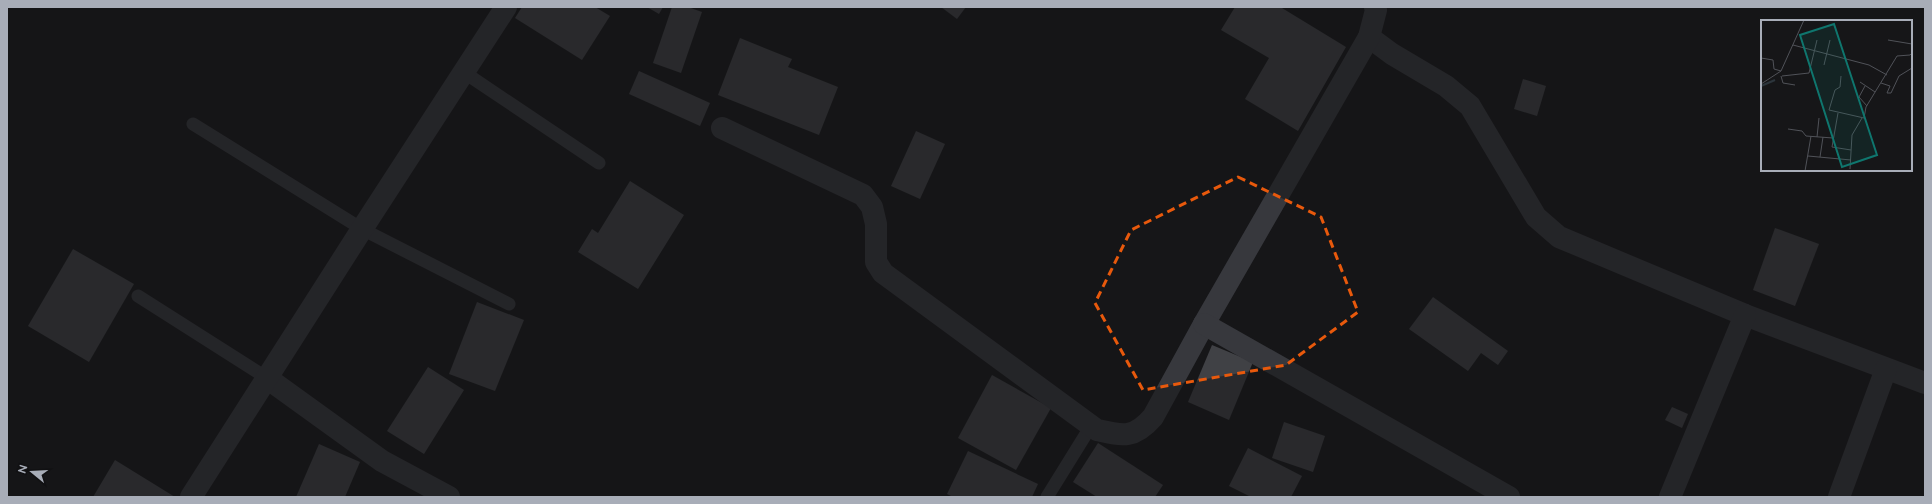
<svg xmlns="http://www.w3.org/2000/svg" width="1932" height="504" viewBox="0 0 1932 504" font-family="Raleway,sans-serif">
	<rect width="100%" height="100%" fill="#161618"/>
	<g fill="#404145">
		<path d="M522 7H595L610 16 582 60 515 18Z"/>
		<path d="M647 7H663L659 14Z"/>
		<path d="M672 7H688L702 12 681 73 653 63Z"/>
		<path d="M941 7H966L957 19Z"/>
		<path d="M1235 7H1283L1282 8 1346 47 1298 131 1245 99 1269 58 1221 30Z"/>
		<path d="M740 38 792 59 788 67 838 87 819 135 718 95Z"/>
		<path d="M639 71 710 103 700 126 629 94Z"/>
		<path d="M1523 79 1546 86 1537 116 1514 109Z"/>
		<path d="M916 131 945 144 920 199 891 186Z"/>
		<path d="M630 181 684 215 638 289 578 252 592 229 598 233Z"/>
		<path d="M1775 228 1819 244 1795 306 1753 290Z"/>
		<path d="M73 249 134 284 89 362 28 326Z"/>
		<path d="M1433 297 1508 351 1498 365 1481 353 1468 371 1409 329Z"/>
		<path d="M477 302 524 320 495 391 449 374Z"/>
		<path d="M1212 345 1253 362 1229 420 1188 402Z"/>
		<path d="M428 367 464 390 424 454 387 431Z"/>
		<path d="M992 375 1051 408 1016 470 958 438Z"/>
		<path d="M1672 407 1688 414 1682 428 1665 420Z"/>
		<path d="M1284 422 1325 436 1313 472 1272 458Z"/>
		<path d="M1098 443 1163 485 1155 497H1097L1073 482Z"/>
		<path d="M319 444 360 462 345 497H296Z"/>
		<path d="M1248 448 1302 476 1291 497H1251L1229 486Z"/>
		<path d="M968 451 1038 484 1032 497H953L947 494Z"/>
		<path d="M115 460 175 497H93Z"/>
	</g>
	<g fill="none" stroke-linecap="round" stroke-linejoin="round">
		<g stroke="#37383d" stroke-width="13">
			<path d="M465 73 599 163"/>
			<path d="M193 124 362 229 509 304"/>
			<path d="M138 296 267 378"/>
			<path d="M1047 497 1091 426"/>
		</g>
		<g stroke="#37383d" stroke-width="22">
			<path d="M1369 37 1392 54 1446 86 1470 106 1536 217 1559 237 1745 315 1925 383"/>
			<path d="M722 128 863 195 872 207 876 224V262L883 273 1097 430C1123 436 1134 439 1153 417L1204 324 1369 37 1376 10 1375 7"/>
			<path d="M1204 324 1509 497"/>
			<path d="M267 378 382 461 449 497"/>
			<path d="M191 497 362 229 506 7"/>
			<path d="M1670 497 1745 315"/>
			<path d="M1839 497 1886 369"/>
		</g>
	</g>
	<path d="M0 0H1932V504H0ZM1238 177 1321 217 1358 312 1286 365 1143 390 1095 303 1131 230Z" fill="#161618" fill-opacity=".55" fill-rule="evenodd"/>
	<path fill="none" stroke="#e8590c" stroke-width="3" stroke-dasharray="8 5" stroke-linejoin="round" d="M1238 177 1321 217 1358 312 1286 365 1143 390 1095 303 1131 230Z"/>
	<g transform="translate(1761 20)">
		<rect width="151" height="151" fill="#161618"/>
		<path fill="none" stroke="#2c353c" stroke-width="2" d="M0 66 14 60"/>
		<path fill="none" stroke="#505258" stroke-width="1" d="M127 20 151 24M32 25 108 45 126 55M0 38 12 40 13 49 20 51M63 45 69 20M20 56 22 63 34 65M21 56 48 53 56 20M80 56 79 67 74 70 68 90 103 98 105 87 136 36 149 35 151 33M99 62 114 72M120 63 129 66 126 73H130L138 56 151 48M0 64 20 51 43 0M104 66 98 77 106 86M77 93 71 127 90 130M27 109 41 111 45 116 72 118M56 117 58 98M47 136 90 140M59 137 62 117M89 149 91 115 101 98M44 151 50 116"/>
		<path fill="#0f766e" fill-opacity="0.15" stroke="#0f766e" stroke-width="2" d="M73 4 116 135 81 147 39 15Z"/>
		<rect width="151" height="151" fill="none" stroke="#a8adb8" stroke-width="2"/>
	</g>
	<rect width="1932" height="504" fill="none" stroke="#a8adb8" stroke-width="16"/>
	<g transform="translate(32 472) rotate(288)" stroke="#111113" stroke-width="3" paint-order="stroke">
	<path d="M0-3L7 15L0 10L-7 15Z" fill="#a8adb8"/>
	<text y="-6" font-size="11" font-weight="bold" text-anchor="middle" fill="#a8adb8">N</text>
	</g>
</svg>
